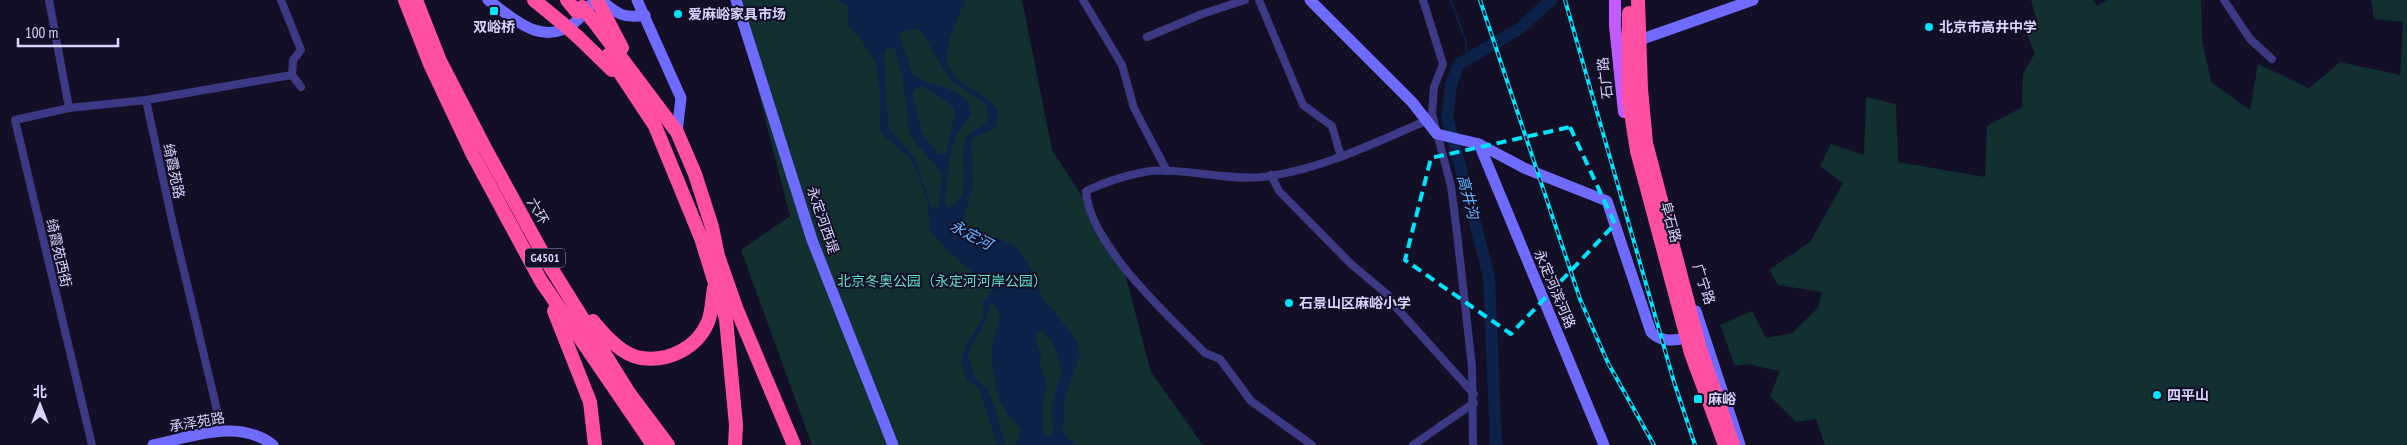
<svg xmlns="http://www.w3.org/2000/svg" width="2407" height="445" viewBox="0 0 2407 445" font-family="'PT Sans Narrow','Noto Sans SC',sans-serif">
	<rect width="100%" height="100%" fill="#130f26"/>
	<g fill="#12302f">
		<path d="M735 0H1022L1052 150 1120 255 1151 372 1203 445H812L741 250 790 216Z"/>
		<path d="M2031 0H2093L2097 6 2107 0H2201L2202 39 2211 82 2250 110 2258 64 2309 88 2340 62 2400 75 2403 22 2374 19 2371 0H2407V445H1825L1816 419 1796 422 1770 396 1780 371 1747 364 1735 366 1720 325 1752 311 1766 338 1792 333 1818 308 1822 292 1778 285 1769 270 1810 242 1843 183 1820 166 1831 144 1864 155 1866 97 1896 104 1898 162 1985 177 1987 126 2022 107 2023 74 2035 53 2025 31 2037 22Z"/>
	</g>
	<path fill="#0c2248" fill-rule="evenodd" d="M837 0H965C959 16 942 50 948 66 959 93 1013 96 994 129L974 137 971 144 973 185 962 222 967 231 1000 239 1016 247 1030 267 1044 302 1052 308 1077 342 1080 354 1064 401 1063 432 1074 445H1016L1021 431C1018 424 1013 421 1009 416 996 399 993 374 992 353 991 335 1008 320 993 303L990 305 985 322 969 350 968 358 975 378 987 388 994 405 1005 445H997L979 388 967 380 961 360 967 343 984 316 983 302 993 289 948 251 930 231 928 205 919 176 910 158 882 134 880 128V92L876 62 860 38 849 27 848 7ZM912 29 920 30 951 81 986 104 988 116 986 122 967 136C965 141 964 146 963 152 962 167 970 204 949 206L945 202C948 172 948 136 971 115 971 86 931 88 913 75L899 36 903 31ZM888 47 895 49 902 74 910 134 916 143 937 167 942 177 939 205 936 208 931 207 915 158 888 128 884 55ZM916 87H925L953 107 955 114 946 154H938L922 133 912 94ZM1038 330C1046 332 1050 338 1054 346 1069 379 1056 378 1052 408 1051 418 1057 431 1049 438L1044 434 1043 429V402L1047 385 1040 365 1041 354 1035 337Z"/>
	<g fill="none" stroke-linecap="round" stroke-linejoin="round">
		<path stroke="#0c2248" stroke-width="2" d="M1451 0 1466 42 1467 59"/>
		<path stroke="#0c2248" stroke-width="12" d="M1496 445 1489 276 1447 117 1451 84 1459 64 1519 29 1551 0"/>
		<g stroke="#3d3a85" stroke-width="8">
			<path d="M49 0 69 108 146 100 173 225 222 431"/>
			<path d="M281 0 301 50 293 60 292 75 301 87"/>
			<path d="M1083 0 1122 65 1134 108 1167 171"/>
			<path d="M1259 0 1303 105 1332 126 1341 157"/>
			<path d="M1423 0 1443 64 1434 87 1432 114 1451 186 1457 233 1472 367 1473 445"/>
			<path d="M2224 0 2250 39 2272 59"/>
			<path d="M1147 37 1202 14 1245 0"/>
			<path d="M146 100 292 75"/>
			<path d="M69 108 15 120 92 445"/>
			<path d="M1271 175 1279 191 1351 264 1388 295 1394 305 1474 394"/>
			<path d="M1312 445 1251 401 1220 359 1205 353C1168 315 1090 246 1086 191 1105 182 1123 176 1144 172 1178 166 1224 181 1262 177 1321 170 1374 143 1428 120"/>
			<path d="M1413 445 1474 403"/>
		</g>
		<g stroke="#6f6bff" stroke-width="11">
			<path d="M488 0C513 18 542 48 574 23 582 17 588 7 595 0"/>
			<path d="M601 0C617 14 624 19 645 15"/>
			<path d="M637 0 681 98 677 132"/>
			<path d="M736 0 812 240 893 445"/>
			<path d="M1310 0 1412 102 1437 134 1479 144 1524 168 1607 201 1651 332C1661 342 1672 341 1686 338"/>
			<path d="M1631 43 1753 0"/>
			<path d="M1479 144 1604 445"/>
			<path d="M1696 311 1740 445"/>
			<path d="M153 445C192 437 238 418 273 445"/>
		</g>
		<g stroke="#ff4fa3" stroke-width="14">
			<path d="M405 0 430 64 473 155 541 281 653 445"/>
			<path d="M416 0 440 61 485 148 548 263 629 393 668 445"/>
			<path d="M534 0 562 23"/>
			<path d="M567 0 577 12"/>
			<path d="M597 0 622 48"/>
			<path d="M595 23 677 132 695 174 712 227 718 256 737 310 794 445"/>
			<path d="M578 37 612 70"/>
			<path d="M608 55 655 126 701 238 726 319 736 425 735 445"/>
			<path d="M1637 151 1691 353 1725 445"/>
			<path d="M554 311 590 402 595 445"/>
			<path d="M593 321C605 336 622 355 641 358 669 362 697 348 708 322 712 312 712 299 714 288"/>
		</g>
		<defs>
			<g id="rail">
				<path d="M1480 0 1580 299 1608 363 1654 445"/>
				<path d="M1565 0 1674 382 1695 445"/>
			</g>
		</defs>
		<use href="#rail" stroke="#00e5ff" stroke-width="4"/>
		<use href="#rail" stroke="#130f26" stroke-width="2" stroke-dasharray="5.5" stroke-linecap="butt"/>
		<path stroke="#c25bff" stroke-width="12" d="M1615 0V26L1624 112"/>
		<g stroke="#ff4fa3" stroke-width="14">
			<path d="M1638 0 1641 89 1646 143 1700 349 1733 445"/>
			<path d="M582 7 595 23"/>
			<path d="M1629 13V100L1637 151"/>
			<path d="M562 23 578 37"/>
		</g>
	</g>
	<path fill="none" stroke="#00e5ff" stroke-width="4" stroke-dasharray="10 6" stroke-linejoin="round" d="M1570 127 1615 224 1511 334 1405 260 1431 158Z"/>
	<g fill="#00e5ff" stroke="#130f26" stroke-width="2">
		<rect x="489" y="6" width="10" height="10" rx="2.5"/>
		<circle cx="678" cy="14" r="5"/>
		<circle cx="1929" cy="27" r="5"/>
		<circle cx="1289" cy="303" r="5"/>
		<circle cx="2157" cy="395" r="5"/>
		<rect x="1693" y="394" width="10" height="10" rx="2.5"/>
	</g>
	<g text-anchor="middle" stroke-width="4" stroke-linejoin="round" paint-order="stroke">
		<rect fill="#130f26" stroke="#9e99be" stroke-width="1" x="525" y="248.5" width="40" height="19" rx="4"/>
		<g font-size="12" font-weight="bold" fill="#d9d4ff">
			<text x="545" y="262">G4501</text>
		</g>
		<g font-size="14" font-weight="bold" fill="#d9d4ff" stroke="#130f26" text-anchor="start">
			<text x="688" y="19">爱麻峪家具市场</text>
			<text x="494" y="32" text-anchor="middle">双峪桥</text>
			<text x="1939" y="32">北京市高井中学</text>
			<text x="1299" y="308">石景山区麻峪小学</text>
			<text x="2167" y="400">四平山</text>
			<text x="1708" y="404">麻峪</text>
		</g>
		<g font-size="14" fill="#d9d4ff" stroke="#130f26">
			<text transform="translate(1605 78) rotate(-97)" y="5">石广路</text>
			<text transform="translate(174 171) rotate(78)" y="5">绮霞苑路</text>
			<text transform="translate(538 211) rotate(61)" y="5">六环</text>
			<text transform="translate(823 220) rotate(71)" y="5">永定河西堤</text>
			<text transform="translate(1671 222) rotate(75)" y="5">阜石路</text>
			<text transform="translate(59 253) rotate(77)" y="5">绮霞苑西街</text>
			<text transform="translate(1704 284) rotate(72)" y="5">广宁路</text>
			<text transform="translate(1555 289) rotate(67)" y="5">永定河滨河路</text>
			<text transform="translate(197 422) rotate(-10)" y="5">承泽苑路</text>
		</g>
		<g font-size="14" fill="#5fe0c0" stroke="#130f26">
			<text x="942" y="286">北京冬奥公园（永定河河岸公园）</text>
		</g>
		<g font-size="15" font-style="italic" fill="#62b6ff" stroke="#130f26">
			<text transform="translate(1468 197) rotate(75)" y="5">高井沟</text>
			<text transform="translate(971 235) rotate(28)" y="5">永定河</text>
		</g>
	</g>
	<g transform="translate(40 405)" stroke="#130f26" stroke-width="4" paint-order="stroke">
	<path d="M0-4L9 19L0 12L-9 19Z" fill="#d9d4ff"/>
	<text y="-8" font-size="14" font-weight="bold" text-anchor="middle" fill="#d9d4ff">北</text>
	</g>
	<path d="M18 38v8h100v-8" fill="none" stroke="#d9d4ff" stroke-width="2.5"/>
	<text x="25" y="38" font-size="15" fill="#d9d4ff" stroke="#130f26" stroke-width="4" paint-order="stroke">100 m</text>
</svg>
